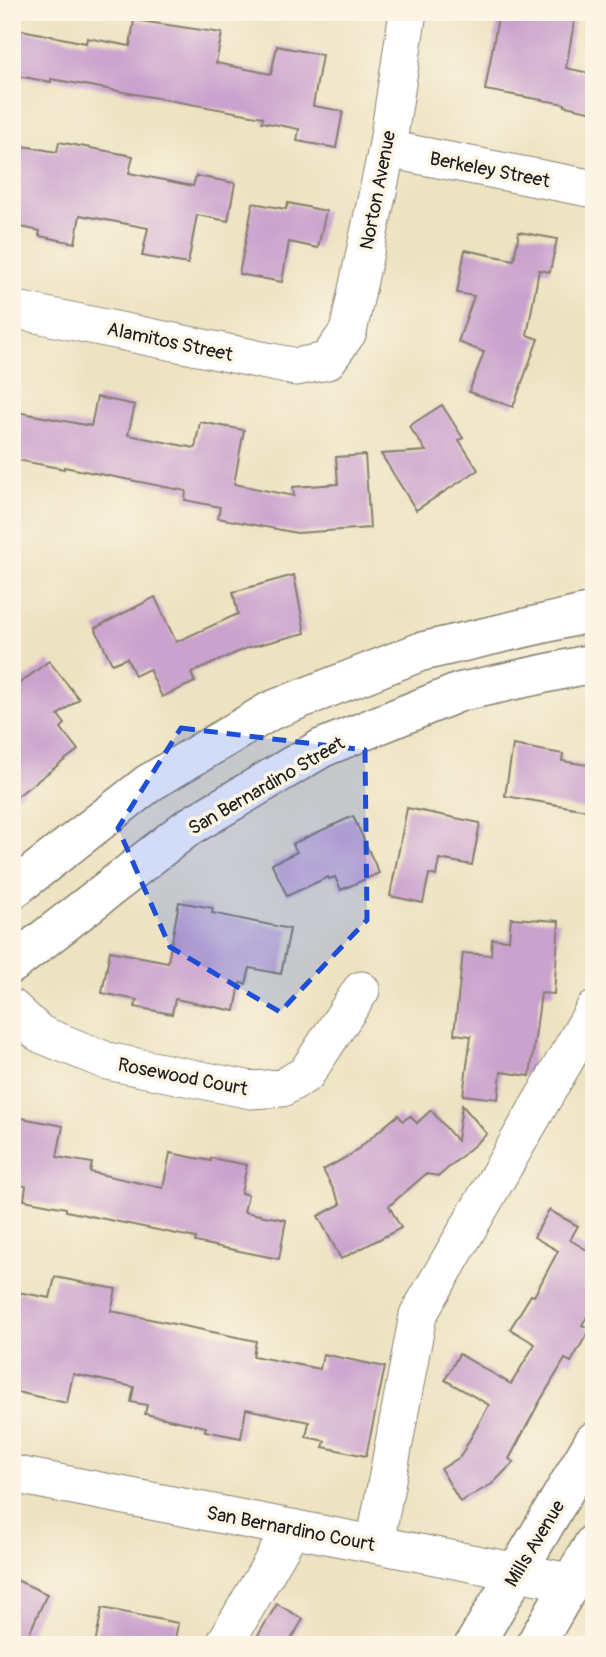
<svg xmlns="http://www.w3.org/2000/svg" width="606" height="1657" viewBox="0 0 606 1657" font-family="Pangolin,sans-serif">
	<rect width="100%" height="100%" fill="#fcf5e5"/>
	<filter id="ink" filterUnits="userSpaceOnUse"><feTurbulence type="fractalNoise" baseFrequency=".0143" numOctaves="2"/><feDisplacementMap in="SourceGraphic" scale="14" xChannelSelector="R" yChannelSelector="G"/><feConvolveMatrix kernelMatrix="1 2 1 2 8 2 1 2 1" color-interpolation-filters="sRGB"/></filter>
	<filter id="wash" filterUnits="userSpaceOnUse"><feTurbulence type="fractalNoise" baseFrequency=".00686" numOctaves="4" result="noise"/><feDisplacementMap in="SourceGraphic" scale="28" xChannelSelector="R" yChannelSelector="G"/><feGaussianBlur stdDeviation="1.57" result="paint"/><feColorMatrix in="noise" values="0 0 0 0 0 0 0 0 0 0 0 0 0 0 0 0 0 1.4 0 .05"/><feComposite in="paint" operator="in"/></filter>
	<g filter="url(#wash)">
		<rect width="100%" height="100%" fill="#ede2c1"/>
		<g id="blocks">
			<g fill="#caa2ce">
				<path d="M499 12H576L566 68 594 74V112L565 106V104L485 90Z"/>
				<path d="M134 20 222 33 216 63 271 74 277 46 322 55 313 106 343 111 336 148 297 141 299 129 262 122 263 117 51 79V82L12 75V28L86 43 87 38 130 46Z"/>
				<path d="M59 142 133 156 129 173 193 186 196 176 235 183 228 221 197 215 188 264 142 256 148 228 80 215 75 243 39 236 40 231 12 225V144L57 152Z"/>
				<path d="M253 203 286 209 288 203 326 211 318 248 289 242 282 282 239 274Z"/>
				<path d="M519 232 557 239 550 272 539 270 527 335 538 339 513 407 469 392 484 352 458 342 474 296 457 293 465 250 514 260Z"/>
				<path d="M97 397 135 405 128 435 195 448 200 422 244 430 234 484 294 496 293 487 338 484 336 457 365 455 370 528 297 533 218 518 220 507 185 500 186 491 64 467V469L12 459V411L91 426Z"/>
				<path d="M442 405 463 438 459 440 478 470 416 510 381 454 426 451 409 426Z"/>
				<path d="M294 575 305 633 247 648 191 673 195 682 162 697 149 669 135 676 127 658 112 664 95 628 155 597 176 642 238 614 233 592Z"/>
				<path d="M49 661 79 699 58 715 65 724 61 728 78 750 12 800V689Z"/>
				<path d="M513 745 563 754 562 761 594 766 587 810 505 796Z"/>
				<path d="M407 808 480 823 472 865 439 859 436 876 429 874 423 903 390 896Z"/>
				<path d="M353 816 379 873 341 890 335 877 329 879 328 877 287 896 272 864 297 852 292 844Z"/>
				<path d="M179 902 213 908 212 913 290 929 281 974 250 968 246 984 240 983 235 1011 175 999 172 1014 135 1007 137 1000 102 993 110 951 168 962Z"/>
				<path d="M511 918 559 921 554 994 541 993 530 1076 501 1072 498 1099 463 1095 471 1036 454 1034 463 953 491 955 492 939 509 940Z"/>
				<path d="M462 1105 487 1134 439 1176 426 1174 389 1206 401 1228 341 1259 318 1216 341 1204 323 1170 352 1154 398 1115 403 1121 410 1116 417 1123 431 1110 457 1141Z"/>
				<path d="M12 1116 63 1126 57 1157 92 1163 90 1172 163 1188 170 1153 211 1161V1158L247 1165 241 1193 248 1195 244 1212 286 1220 279 1259 195 1242 196 1238 66 1211V1208L24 1200 26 1186 12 1184Z"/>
				<path d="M549 1210 578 1226 570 1240 594 1254V1305L582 1325 590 1329 571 1362 565 1359 540 1401 509 1459 514 1462 492 1484 460 1502 441 1469 460 1457 489 1405 445 1380 459 1354 511 1384 535 1344 510 1329 531 1295 534 1296 558 1251 534 1237Z"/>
				<path d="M55 1277 116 1289 111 1311 256 1341 253 1356 320 1369 323 1354 385 1367 366 1456 323 1447 325 1441 306 1437 309 1422 246 1409 241 1438 205 1431 206 1427 145 1414 147 1405 131 1402 134 1387 73 1374 67 1403 12 1391V1291L50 1298Z"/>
				<path d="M12 1578 47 1594 24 1645H12Z"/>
				<path d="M277 1604 303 1619 288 1645H252Z"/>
				<path d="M102 1608 178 1623 174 1645H95Z"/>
			</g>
		</g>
	</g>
	<g filter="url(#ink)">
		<use href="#blocks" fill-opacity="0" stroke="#847f6e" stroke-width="2"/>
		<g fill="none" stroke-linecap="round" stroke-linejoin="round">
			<defs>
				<g id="minor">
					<path d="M387 149 594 189"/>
					<path d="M12 309 296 367 327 361 348 332 387 149 408 12"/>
					<path d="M12 1008 40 1034 107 1061 251 1090 282 1088 306 1074 361 990"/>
					<path d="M12 1474 569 1582"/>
					<path d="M375 1544 418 1315 594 1010"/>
					<path d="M224 1645 292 1528"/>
				</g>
				<g id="major">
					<path d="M12 890 149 783 270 711 420 652 594 612"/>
					<path d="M12 964 187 828 322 748 460 692 594 663"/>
					<path d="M474 1645 594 1441"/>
					<path d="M535 1645 594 1543"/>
				</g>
			</defs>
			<use href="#minor" stroke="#847f6e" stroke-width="39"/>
			<use href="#major" stroke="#847f6e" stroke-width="41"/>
			<use href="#minor" stroke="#fff" stroke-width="37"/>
			<use href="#major" stroke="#fff" stroke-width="38"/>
		</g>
	</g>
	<path fill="#1d4ed8" fill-opacity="0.2" stroke="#1d4ed8" stroke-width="5" stroke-dasharray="14 9" stroke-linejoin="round" d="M181 728 365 750 367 920 280 1012 170 947 118 828Z"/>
	<g text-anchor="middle" stroke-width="7" stroke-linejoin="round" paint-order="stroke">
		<g font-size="19" fill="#1c1c1c" stroke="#fcf5e5">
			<text transform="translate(490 169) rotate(11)" y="7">Berkeley Street</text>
			<text transform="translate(377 190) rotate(-79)" y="7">Norton Avenue</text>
			<text transform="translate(170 341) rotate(12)" y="7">Alamitos Street</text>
			<text transform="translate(266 785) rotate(-30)" y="7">San Bernardino Street</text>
			<text transform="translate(183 1076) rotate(11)" y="7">Rosewood Court</text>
			<text transform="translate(291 1528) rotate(11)" y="7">San Bernardino Court</text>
			<text transform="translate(534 1543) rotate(-59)" y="7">Mills Avenue</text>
		</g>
	</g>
	<rect width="606" height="1657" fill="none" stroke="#fcf5e5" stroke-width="42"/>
</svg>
